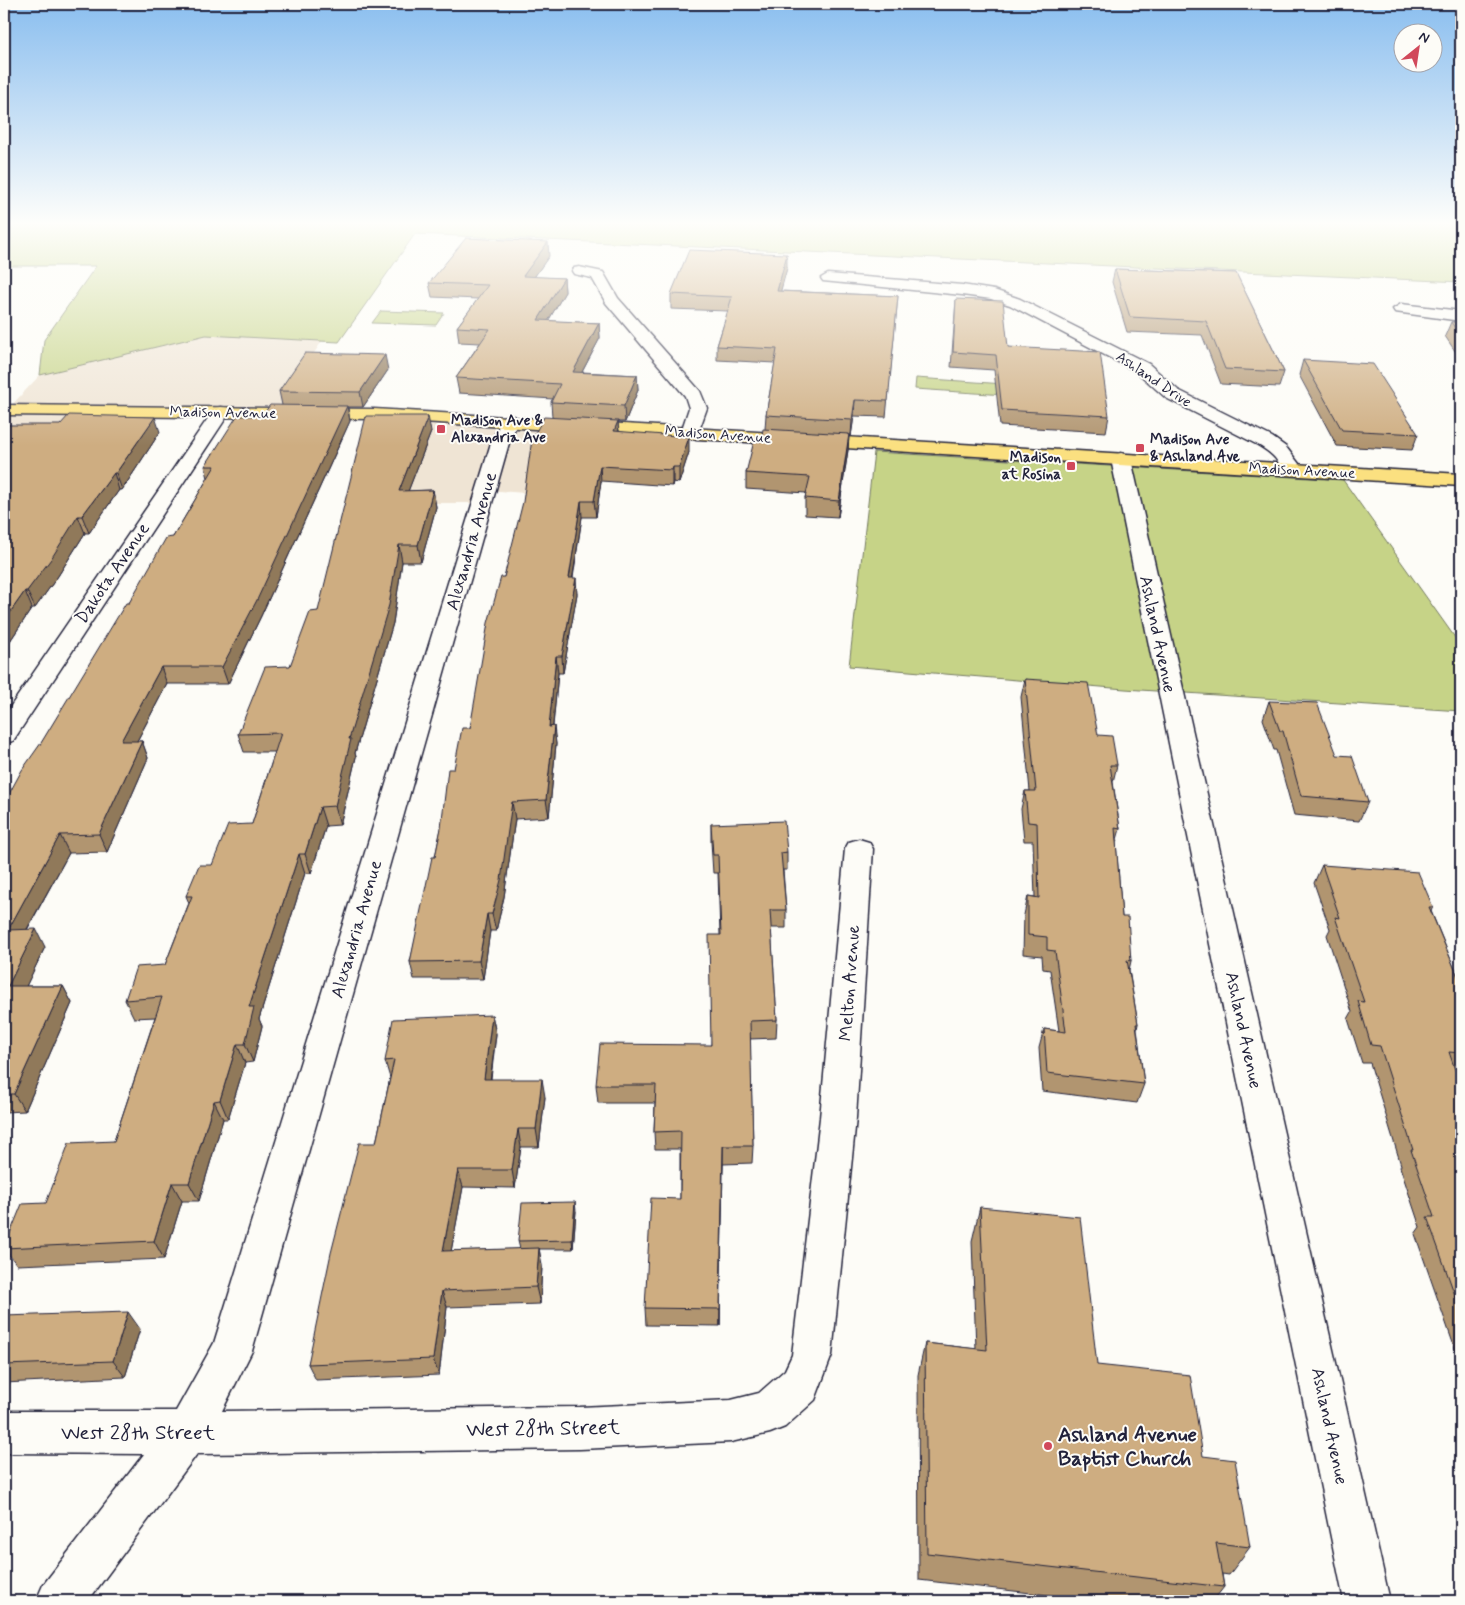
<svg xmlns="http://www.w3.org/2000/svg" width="1465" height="1605" viewBox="0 0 1465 1605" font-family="Mynerve,sans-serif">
	<rect width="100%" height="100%" fill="#fdfcf7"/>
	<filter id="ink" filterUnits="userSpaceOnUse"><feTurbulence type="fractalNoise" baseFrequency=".02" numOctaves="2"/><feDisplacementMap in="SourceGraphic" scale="10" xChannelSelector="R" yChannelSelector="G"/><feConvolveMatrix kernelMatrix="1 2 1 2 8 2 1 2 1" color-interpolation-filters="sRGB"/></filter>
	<g filter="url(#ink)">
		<g fill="#efe4d4">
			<path d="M206 335 322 341 275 413 81 411 42 458H4V410H7L40 375Z"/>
			<path d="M396 415 610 428 579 497 487 490 482 503H355Z"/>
		</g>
		<g fill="#c6d387" stroke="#747a61">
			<path d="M4 221H1461V282L415 234 339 342 206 335 40 375 44 340 96 266H4Z"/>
			<path d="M381 311 444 313 436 325 372 323Z"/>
			<path d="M916 378 1005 384V395L915 389Z"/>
			<path d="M874 452 1343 480 1461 646V711L1125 689 849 666Z"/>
		</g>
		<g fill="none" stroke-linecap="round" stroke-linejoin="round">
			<defs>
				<g id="minor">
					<path d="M579 267 603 272 618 298 700 391 707 408 697 436H683L681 432 689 408 685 396 606 303 592 278 574 274 572 271 574 268Z"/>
					<path d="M828 274 962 285 994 290 1020 299 1149 364 1178 390 1272 437 1286 447 1303 469 1300 473C1283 477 1282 464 1272 455 1268 451 1263 448 1258 445L1166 398 1137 372 1010 305 991 299 962 295 823 281 821 278Z"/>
					<path d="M1401 304 1461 311V321L1395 312 1393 309Z"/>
					<path d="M221 407 227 408 230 412 13 741 4 743V716L215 408Z"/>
					<path d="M509 415 515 417 518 421 509 443 252 1351 222 1411 580 1407 731 1400 759 1393 785 1370 792 1355 820 1118 845 849 849 842 859 839 869 842 873 849 856 1118 832 1355 815 1400 785 1427 770 1433 731 1442 580 1449 197 1454 88 1601H36L43 1585 144 1454 4 1453V1411H176L214 1343 491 443 503 417Z"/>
					<path d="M1121 453 1128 455 1131 459 1390 1601H1344L1111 459 1114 455Z"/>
				</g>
				<path id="primary" d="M4 405 374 409 1461 474V486L374 419 4 415Z"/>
			</defs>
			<use href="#minor" stroke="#22223b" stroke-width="3"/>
			<use href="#primary" stroke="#22223b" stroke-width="3"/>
			<use href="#minor" fill="#fdfcf7" fill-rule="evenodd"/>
			<use href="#primary" fill="#fbe080" fill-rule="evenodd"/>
		</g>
		<g fill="#b1956f" stroke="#22223b">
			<path d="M549 256 534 277 564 278 565 292 548 321 599 323 600 338 582 372 637 375 638 390 625 422H618L619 431 689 452 679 483 673 482 672 486 601 481 596 517H582L573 578 577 594 563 673H558L553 726 556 744 549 817 515 819 504 897 496 931H490L483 979H414L410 962 435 857 454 769 470 728 504 577 552 417 551 402 553 399 459 393 456 378 480 343 459 342 457 327 478 299 432 297 429 283Z"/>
			<path d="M787 268 780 291 898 296 886 417 854 416 851 436H849L848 450 838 517 805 515V498L806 493 746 489V473L761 441 765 429 766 415 775 363 717 360V346L728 311 671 309V294Z"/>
			<path d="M1115 269 1236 273 1284 372 1279 387 1221 384 1202 335 1127 332 1112 282Z"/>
			<path d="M956 299 1008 347 1109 416 1106 432 1000 426 994 370 951 367 955 313Z"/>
			<path d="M1451 322H1461V360L1445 336Z"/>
			<path d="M1303 360 1418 434 1412 450 1337 446 1299 375Z"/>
			<path d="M388 370 363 407H348L350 421 261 616 228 684H167L137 741H142L148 758 107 852 69 853 27 930 45 947 26 986H63L72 1003 25 1111 4 1112V803L129 603 173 537 208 478 205 466 262 416 282 405 279 391Z"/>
			<path d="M4 425 160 432 122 490H119L89 533H85L58 576 35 608H32L4 650Z"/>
			<path d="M431 432 408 491 433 490 436 507 421 562H402L393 623 355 753 356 757 340 825 326 826 311 873H305L259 1019 262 1026 253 1062 245 1063 228 1119H223L199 1201H182L164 1259 17 1265 4 1248 46 1203 114 1141 155 1017 134 1018 125 1000 165 965 189 903 186 896 212 865 252 824 275 752H244L238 734 290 666 318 611Z"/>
			<path d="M1025 679 1098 735 1117 765 1113 782 1120 829 1116 843 1122 917 1131 961 1129 970 1138 1024 1137 1029 1144 1084 1137 1103 1042 1091 1039 1048 1044 1029 1059 1031 1050 970 1043 969 1042 956 1023 954 1024 915 1028 896 1035 897 1033 841H1024L1021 809 1025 791H1030L1021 697Z"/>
			<path d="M1269 701 1337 755 1368 802 1359 821 1294 815 1276 750H1274L1263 719Z"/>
			<path d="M711 824 787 852V870H783L786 910V928H771L777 1020 776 1038 750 1039 753 1146 752 1163 723 1164 720 1326 646 1325 645 1308 680 1199V1149H655L654 1132 655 1103H598L596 1085 711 1045 720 935 718 873H713L711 842Z"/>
			<path d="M1322 865 1433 907 1431 911 1461 984V1072H1456L1461 1087V1366L1415 1234 1420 1227 1400 1167 1401 1165 1370 1063H1362L1348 1019 1352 1012 1327 935 1330 929 1314 883Z"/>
			<path d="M492 1015 496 1034 491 1079 545 1097 539 1147H521L515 1188 463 1187 451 1251 520 1249 518 1241 576 1211 573 1249H539L542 1266 540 1304 447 1307 439 1375 316 1380 308 1364 376 1143 390 1078 385 1061Z"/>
			<path d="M980 1207 1097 1365 1203 1456 1250 1547 1229 1575 1222 1574 1224 1587 1213 1601H1100L919 1580 918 1375 925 1343 976 1349 972 1241Z"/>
			<path d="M4 1316 140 1329 125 1377 4 1383Z"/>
		</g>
		<g fill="#90795a" stroke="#22223b">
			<path d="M548 242 549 256 525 290 523 276Z"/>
			<path d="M787 254V268L777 305V291Z"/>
			<path d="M564 278 565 292 540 335 538 320Z"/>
			<path d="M599 323 600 338 574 387 573 372Z"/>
			<path d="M385 355 388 370 363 407 360 392Z"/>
			<path d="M637 375 638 390 625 422 624 406Z"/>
			<path d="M855 400 854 416 851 436 852 420Z"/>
			<path d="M347 406 350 421 261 616 228 684 222 667Z"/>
			<path d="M428 416 431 432 402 507 399 491Z"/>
			<path d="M155 417 160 432 122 490 116 473Z"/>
			<path d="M618 421 619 436 614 431Z"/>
			<path d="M849 434 848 450 838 517 839 501Z"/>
			<path d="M689 437V452L679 483V467Z"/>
			<path d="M600 466 601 481 596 517 594 501Z"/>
			<path d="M673 467V482L672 486V470Z"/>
			<path d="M114 473 119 490 89 533 82 516Z"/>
			<path d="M433 490 436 507 421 562 418 545Z"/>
			<path d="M581 501 582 517 570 594 569 578Z"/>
			<path d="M78 516 85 533 58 576 35 608 27 591Z"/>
			<path d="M399 545 402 562 393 623 355 753 356 757 340 825 335 806 349 739Z"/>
			<path d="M576 578 577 594 563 673 562 656Z"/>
			<path d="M25 591 32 608 4 650V621Z"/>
			<path d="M556 656 558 673 551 744 549 727Z"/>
			<path d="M161 667 167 684 128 758 121 741Z"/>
			<path d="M554 726 556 744 549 817 546 800Z"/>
			<path d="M142 741 148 758 107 852 99 834Z"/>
			<path d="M512 802 515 819 504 897 496 931 492 914Z"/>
			<path d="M320 807 326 826 311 873 305 854Z"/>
			<path d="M60 835 69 853 17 947 8 930Z"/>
			<path d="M299 854 305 873 259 1019 262 1026 253 1062 245 1044 249 1007Z"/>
			<path d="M487 914 490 931 483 979 479 961Z"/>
			<path d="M36 929 45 947 18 1003 8 986Z"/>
			<path d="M63 986 72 1003 25 1111 14 1094Z"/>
			<path d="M492 1015 496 1034 488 1097 484 1079Z"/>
			<path d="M237 1044 245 1063 228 1119 220 1100Z"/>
			<path d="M542 1079 545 1097 539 1147 536 1129Z"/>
			<path d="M214 1101 223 1119 199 1201 189 1183Z"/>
			<path d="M518 1129 521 1147 515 1188 512 1170Z"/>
			<path d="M723 1146V1164L720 1326V1309Z"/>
			<path d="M458 1170 463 1187 448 1268 443 1251Z"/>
			<path d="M172 1183 182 1201 164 1259 154 1241Z"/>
			<path d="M575 1202 576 1211 573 1249 572 1240Z"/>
			<path d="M539 1248 542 1266 540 1304 536 1287Z"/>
			<path d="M442 1291 447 1307 439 1375 433 1359Z"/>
			<path d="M128 1312 140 1329 125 1377 113 1361Z"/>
		</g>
		<g fill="#cead81" stroke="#22223b">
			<path d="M466 238 548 242 523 276 564 278 538 320 599 323 573 372 637 375 624 406 551 402 560 384 456 378 490 329 457 327 488 285 429 283Z"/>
			<path d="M689 250 787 254 777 291 898 296 888 401 855 400 852 420 766 415 777 349 717 346 732 297 671 294Z"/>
			<path d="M1115 269 1236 273 1284 372 1225 369 1206 321 1130 317Z"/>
			<path d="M956 299 1003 301 1008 347 1100 352 1109 416 1002 410 996 355 953 352Z"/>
			<path d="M1451 322H1461V337Z"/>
			<path d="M305 353 385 355 360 392 279 391Z"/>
			<path d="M1303 360 1373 364 1418 434 1342 430Z"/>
			<path d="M270 405 347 406 257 600 222 667H161L121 741H142L99 834 60 835 8 930 36 929 8 986H63L14 1094H4V803L22 770 41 743 126 603H129L166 538 173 537 215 466H205L237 416H262Z"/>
			<path d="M69 415 155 417 116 473H114L82 516H78L51 559 27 591H25L4 621V425H60Z"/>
			<path d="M366 416H428L399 491 433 490 418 545H399L389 605 349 739H351L335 806 320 807 305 854H299L249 1007H254L245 1044H237L220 1100 214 1101 189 1183H172L154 1241 4 1248 22 1204 46 1203 69 1143 114 1141 162 997 125 1000 136 967 165 965 192 896H186L199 865H212L228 825 252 824 281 733 238 734 265 667 290 666 310 612 318 611Z"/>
			<path d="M544 417 618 421 614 431 689 437 679 467H673L672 470 600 466 594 501H581L569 578H576L562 656H556L549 727 554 726 546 800 512 802 501 880 492 914H487L479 961 410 962 432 857H435L441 828 448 769H454L462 728H470L488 623 501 577H504L523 502 532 439Z"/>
			<path d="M763 429 849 434 839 501 805 498 810 477 746 473 754 441H761Z"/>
			<path d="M1025 679 1088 683 1098 735 1112 736 1117 765H1110L1120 829 1115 828 1122 917H1128L1131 961 1127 960 1138 1024H1136L1144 1084 1047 1073 1044 1029 1066 1032 1055 951 1047 950V937L1028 935V896L1039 898 1037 823 1028 822 1025 791H1036Z"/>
			<path d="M1269 701 1317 703 1337 755 1352 756 1368 802 1301 796 1283 731H1280Z"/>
			<path d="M784 821 787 852 781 853 786 910H770L777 1020 750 1021 753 1146H723L720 1309 645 1308 651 1198 680 1199 681 1131 654 1132 656 1085H596L600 1044 711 1045 709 935H721L718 855H713L711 824Z"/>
			<path d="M1322 865 1418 872 1433 907H1429L1461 984V1053L1449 1052 1461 1087V1312L1427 1217H1434L1411 1150H1413L1380 1046 1371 1045 1358 1001 1364 1002 1335 917 1340 918Z"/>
			<path d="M492 1015 484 1079H542L536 1129H518L512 1170H458L443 1251 539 1248 536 1287 442 1291 433 1359 308 1364 331 1253 359 1143H376L394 1060 385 1061 393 1019Z"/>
			<path d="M575 1202 572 1240 518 1241 522 1203Z"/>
			<path d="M980 1207 1080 1217 1097 1365 1190 1375 1203 1456 1235 1460 1250 1547 1216 1543 1224 1587 927 1553 925 1343 987 1350Z"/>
			<path d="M128 1312 113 1361 4 1365V1316Z"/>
		</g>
	</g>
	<linearGradient id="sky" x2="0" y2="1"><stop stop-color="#8abeef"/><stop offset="0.5" stop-color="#fefefb"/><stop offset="1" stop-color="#fefefb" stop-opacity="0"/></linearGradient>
	<rect width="1465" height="446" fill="url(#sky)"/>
	<g fill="#d1495b" stroke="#fdfcf7" stroke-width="2">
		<rect x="436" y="424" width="10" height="10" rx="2.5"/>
		<rect x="1135" y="443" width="10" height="10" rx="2.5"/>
		<rect x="1066" y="461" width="10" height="10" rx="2.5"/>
		<circle cx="1048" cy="1446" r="5"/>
	</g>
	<g text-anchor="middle" stroke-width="4" stroke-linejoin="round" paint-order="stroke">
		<g font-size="15" fill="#22223b" stroke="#fdfcf7">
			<text transform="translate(1154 379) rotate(34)" y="5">Ashland Drive</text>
			<text transform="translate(223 412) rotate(1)" y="5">Madison Avenue</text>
			<text transform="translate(718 434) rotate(4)" y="5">Madison Avenue</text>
			<text transform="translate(1302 470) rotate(3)" y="5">Madison Avenue</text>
		</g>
		<g font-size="15" font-weight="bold" fill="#22223b" stroke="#fdfcf7" text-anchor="start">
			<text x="451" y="425">Madison Ave &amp;<tspan x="451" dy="17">Alexandria Ave</tspan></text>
			<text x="1150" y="444">Madison Ave<tspan x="1150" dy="17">&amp; Ashland Ave</tspan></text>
			<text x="1061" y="462" text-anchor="end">Madison<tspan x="1061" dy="17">at Rosina</tspan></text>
		</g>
		<g font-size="18" fill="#22223b" stroke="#fdfcf7">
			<text transform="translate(471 541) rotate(-74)" y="6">Alexandria Avenue</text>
			<text transform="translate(112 573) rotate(-56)" y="6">Dakota Avenue</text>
			<text transform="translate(1158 634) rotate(78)" y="6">Ashland Avenue</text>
			<text transform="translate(356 929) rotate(-74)" y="6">Alexandria Avenue</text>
			<text transform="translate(849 983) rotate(-86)" y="6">Melton Avenue</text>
			<text transform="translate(1244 1030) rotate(78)" y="6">Ashland Avenue</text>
			<text transform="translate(1330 1426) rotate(78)" y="6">Ashland Avenue</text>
		</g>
		<g font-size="21" fill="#22223b" stroke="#fdfcf7">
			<text transform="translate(543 1428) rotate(-1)" y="7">West 28th Street</text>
			<text x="138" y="1439">West 28th Street</text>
		</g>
		<g font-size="21" font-weight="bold" fill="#22223b" stroke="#fdfcf7" text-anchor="start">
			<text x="1058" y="1441">Ashland Avenue<tspan x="1058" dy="24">Baptist Church</tspan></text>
		</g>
	</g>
	<rect width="1465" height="1605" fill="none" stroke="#fdfcf7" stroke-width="20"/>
	<rect x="10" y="10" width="1445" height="1585" fill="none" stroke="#22223b" stroke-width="2" filter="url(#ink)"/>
	<g transform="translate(1418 48) rotate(30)"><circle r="24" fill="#fdfcf7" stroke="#a5a5ac"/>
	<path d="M0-4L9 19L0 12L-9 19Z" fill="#d1495b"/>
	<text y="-8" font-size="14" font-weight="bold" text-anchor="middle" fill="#22223b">N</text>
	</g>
</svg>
